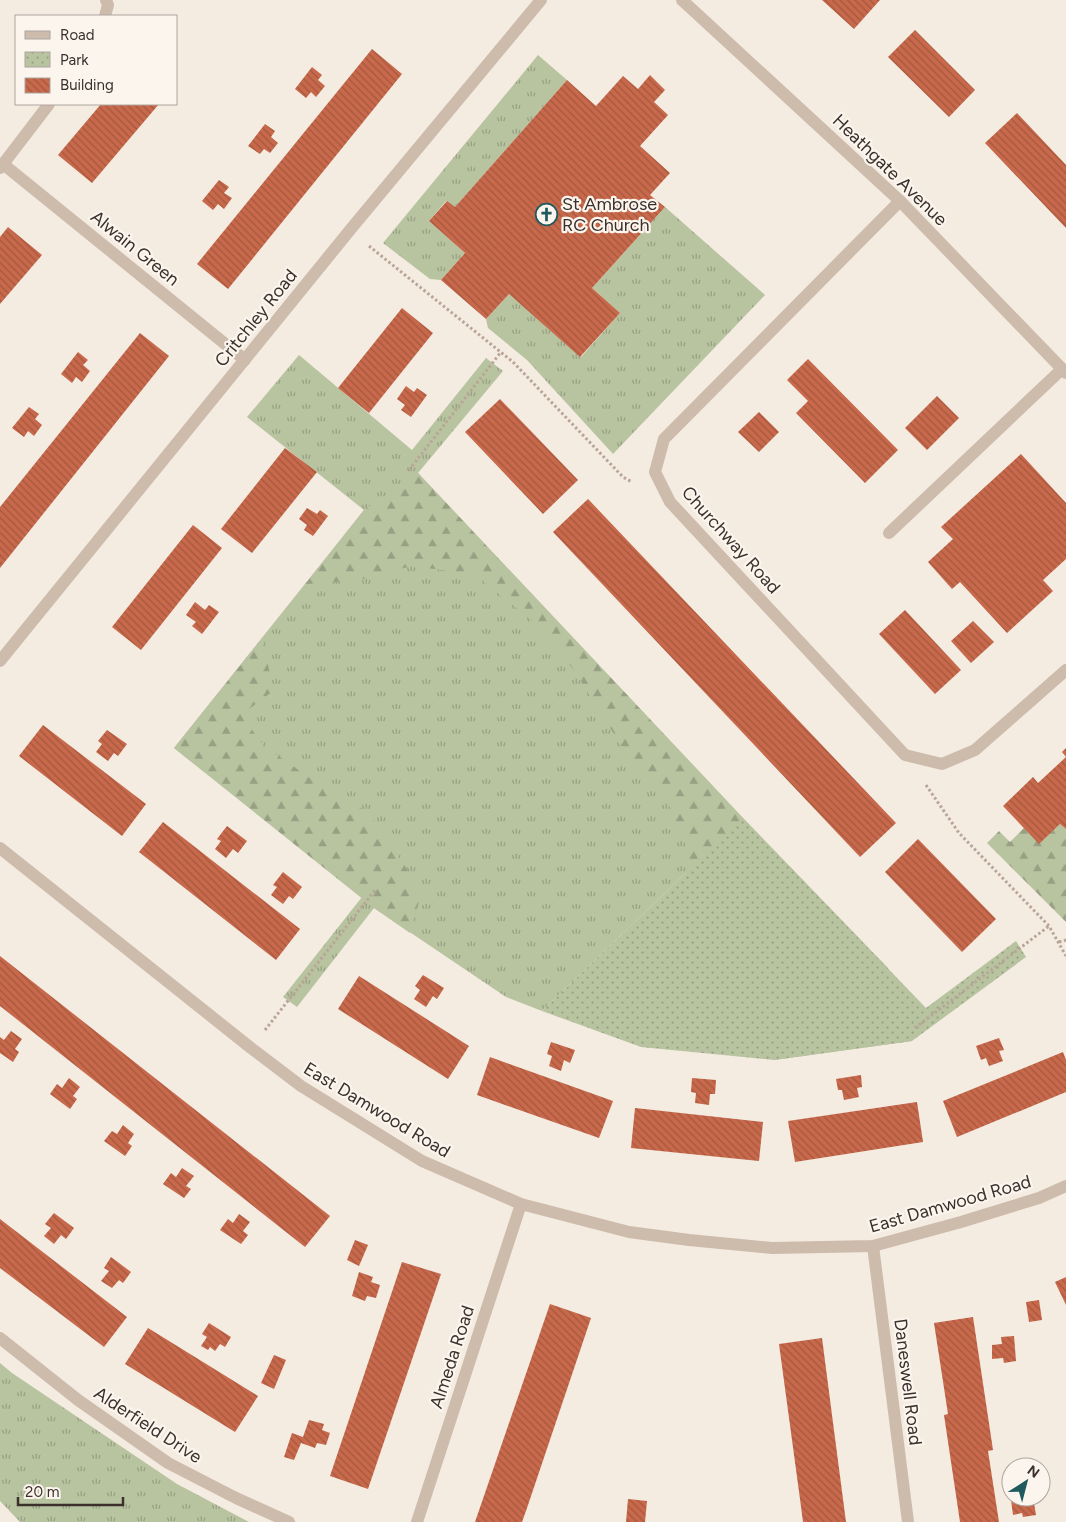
<svg xmlns="http://www.w3.org/2000/svg" width="1066" height="1522" viewBox="0 0 1066 1522" font-family="Figtree,sans-serif">
	<defs>
		<pattern id="grass-tufts" width="24" height="20" patternUnits="userSpaceOnUse" patternTransform="scale(1.25)"><rect width="24" height="20" fill="#b8c4a0"/><path d="M3 7l-1-3M5 7V3M7 7l1-3M15 17l-1-3M17 17v-4M19 17l1-3" fill="none" stroke="#97a083"/></pattern>
		<pattern id="forest-firs" width="22" height="20" patternUnits="userSpaceOnUse" patternTransform="scale(1.25)"><rect width="22" height="20" fill="#b8c4a0"/><path d="M5 1l3.5 6h-7zM16 11l3.5 6h-7z" fill="#97a083"/></pattern>
		<pattern id="park-dots" width="8" height="8" patternUnits="userSpaceOnUse" patternTransform="scale(1.25)"><rect width="8" height="8" fill="#b8c4a0"/><path d="M2 2h.1M6 6h.1" fill="none" stroke="#97a083" stroke-width="1.8" stroke-linecap="round"/></pattern>
		<pattern id="building-back-hatch" width="6" height="6" patternUnits="userSpaceOnUse" patternTransform="scale(1.25)"><rect width="6" height="6" fill="#c8694b"/><path d="M-1 5l2 2M0 0l6 6M5-1l2 2" fill="none" stroke="#a4573f"/></pattern>
	</defs>
	<rect width="100%" height="100%" fill="#f4ebe1"/>
	<g fill="url(#grass-tufts)">
		<path d="M538 55 567 80 455 207 446 201 429 221 465 253 441 280 430 279 383 243Z"/>
		<path d="M665 207 765 295 613 454 527 360 488 328 486 319 509 294 581 357 620 313 592 288Z"/>
		<path d="M299 355 412 450 486 358 503 371 418 473 743 818 542 1011 506 997 374 908 297 1007 283 997 362 897 174 748 364 510 247 417Z"/>
		<path d="M0 1363 12 1373 177 1484 249 1522H20L0 1501Z"/>
	</g>
	<g fill="url(#forest-firs)">
		<path d="M418 473 743 818 888 968 912 1041 774 1060 688 923 686 845 666 799 619 742 573 669 528 617 474 574 411 566 369 578 304 586 364 510Z"/>
		<path d="M263 637 273 691 241 715 264 746 313 780 368 812 407 869 419 902 410 933 374 908 174 748Z"/>
		<path d="M1060 824 1066 829V922L987 843 999 831 1010 842 1024 828 1039 843Z"/>
	</g>
	<path fill="url(#park-dots)" d="M743 818 926 1008 1016 941 1026 957 912 1041 774 1060 641 1047 542 1011Z"/>
	<g fill="url(#building-back-hatch)">
		<path d="M822 0H880L854 29Z"/>
		<path d="M915 30 975 90 949 117 888 57Z"/>
		<path d="M372 49 402 74 228 289 197 264Z"/>
		<path d="M312 67 322 75 318 80 325 86 316 97 311 92 306 98 295 89Z"/>
		<path d="M650 75 665 90 654 102 668 115 640 146 670 173 650 195 665 207 592 288 620 313 580 357 509 294 486 319 441 280 465 253 429 221 447 201 455 207 567 80 596 106 623 76 638 89Z"/>
		<path d="M101 104H159L92 183 58 155Z"/>
		<path d="M1017 113 1066 165V228L985 143Z"/>
		<path d="M265 124 275 131 271 137 278 143 270 153 264 149 260 154 248 146Z"/>
		<path d="M219 180 229 187 224 193 232 198 224 209 218 204 213 210 202 201Z"/>
		<path d="M8 227 42 255 0 304V237Z"/>
		<path d="M402 308 433 333 369 413 338 388Z"/>
		<path d="M140 333 169 356 0 568V507Z"/>
		<path d="M78 352 88 360 83 365 90 371 82 382 76 377 72 383 61 374Z"/>
		<path d="M808 359 898 450 865 483 796 413 808 401 787 380Z"/>
		<path d="M406 386 414 392 417 388 427 395 411 417 401 410 405 405 397 399Z"/>
		<path d="M937 396 959 418 927 450 905 428Z"/>
		<path d="M500 399 578 480 543 514 465 432Z"/>
		<path d="M29 407 39 414 35 419 42 425 34 436 28 431 24 437 12 428Z"/>
		<path d="M759 412 779 432 759 452 738 432Z"/>
		<path d="M285 448 317 472 252 553 221 529Z"/>
		<path d="M1021 454 1066 503V559L1043 580 1053 591 1007 633 960 582 952 589 928 562 953 539 941 527Z"/>
		<path d="M588 499 896 823 860 857 553 532Z"/>
		<path d="M307 508 317 514 320 510 328 516 313 536 304 530 307 525 299 519Z"/>
		<path d="M193 525 222 548 141 650 112 627Z"/>
		<path d="M195 602 205 610 209 605 219 612 202 634 192 626 196 622 186 615Z"/>
		<path d="M905 610 961 670 935 694 879 634Z"/>
		<path d="M973 621 994 642 971 663 951 641Z"/>
		<path d="M43 725 146 804 122 836 19 756Z"/>
		<path d="M107 730 127 744 118 756 114 753 108 761 96 752 102 744 98 741Z"/>
		<path d="M1066 748V829L1060 824 1039 844 1003 806 1033 777 1038 783 1066 757 1062 752Z"/>
		<path d="M163 822 300 929 276 960 139 852Z"/>
		<path d="M227 826 247 841 238 853 233 849 226 858 215 849 221 841 217 839Z"/>
		<path d="M918 839 996 919 962 952 885 872Z"/>
		<path d="M283 872 302 887 293 899 289 896 283 904 271 895 277 887 273 885Z"/>
		<path d="M0 956 330 1216 305 1247 0 1006Z"/>
		<path d="M423 975 444 988 437 999 433 996 426 1007 414 999 420 990 415 986Z"/>
		<path d="M359 976 469 1046 448 1079 338 1009Z"/>
		<path d="M11 1031 22 1039 15 1049 19 1052 13 1062 0 1053V1037L4 1040Z"/>
		<path d="M999 1038 1004 1050 999 1051 1003 1061 989 1066 986 1058 981 1060 976 1046Z"/>
		<path d="M551 1042 575 1050 570 1063 564 1060 561 1071 549 1066 552 1056 547 1054Z"/>
		<path d="M1063 1052 1066 1060V1092L957 1137 943 1101Z"/>
		<path d="M490 1057 613 1101 599 1138 477 1095Z"/>
		<path d="M861 1075 862 1087 857 1088 859 1097 844 1100 842 1090H838L836 1079Z"/>
		<path d="M69 1078 80 1087 73 1096 77 1099 70 1109 50 1094 57 1084 62 1088Z"/>
		<path d="M692 1078 716 1080 715 1094H710L709 1105 695 1103 696 1093 691 1092Z"/>
		<path d="M917 1102 923 1142 795 1162 788 1121Z"/>
		<path d="M635 1108 763 1122 759 1161 631 1148Z"/>
		<path d="M123 1125 134 1134 128 1143 132 1146 125 1156 104 1141 112 1131 117 1134Z"/>
		<path d="M182 1168 194 1176 186 1186 191 1189 184 1198 163 1184 171 1173 176 1177Z"/>
		<path d="M54 1213 74 1228 66 1239 61 1235 54 1244 44 1236 51 1228 45 1224Z"/>
		<path d="M239 1214 250 1222 243 1231 248 1235 241 1244 220 1230 228 1219 233 1223Z"/>
		<path d="M0 1219 127 1317 104 1347 0 1268Z"/>
		<path d="M355 1240 368 1245 359 1266 347 1260Z"/>
		<path d="M111 1257 131 1272 123 1283 119 1280 112 1288 101 1281 109 1271 104 1268Z"/>
		<path d="M402 1262 441 1274 368 1489 330 1476Z"/>
		<path d="M359 1272 373 1277 371 1282 380 1285 376 1298 367 1296 365 1301 352 1296Z"/>
		<path d="M1066 1277V1305L1055 1282Z"/>
		<path d="M1039 1300 1042 1320 1029 1322 1026 1302Z"/>
		<path d="M550 1304 591 1318 527 1508 522 1522H475Z"/>
		<path d="M973 1317 993 1450 988 1451 999 1522H960L944 1415 948 1414 934 1323Z"/>
		<path d="M209 1323 231 1337 225 1347 220 1344 215 1351 210 1347 208 1350 201 1346 207 1337 202 1334Z"/>
		<path d="M148 1328 258 1396 235 1432 125 1364Z"/>
		<path d="M1014 1336 1016 1361 1004 1363 1003 1358 992 1359V1345L1002 1344 1001 1337Z"/>
		<path d="M822 1338 832 1415 846 1522H803L800 1499 779 1344Z"/>
		<path d="M274 1355 286 1360 274 1389 261 1383Z"/>
		<path d="M309 1420 324 1424 322 1430 330 1433 326 1445 317 1443 315 1448 301 1443 294 1460 284 1457 292 1433 303 1437Z"/>
		<path d="M1020 1497H1033L1036 1515 1023 1517 1022 1513 1013 1515 1011 1500 1020 1499Z"/>
		<path d="M628 1499 647 1501 645 1522H626Z"/>
	</g>
	<g fill="none" stroke-linecap="round" stroke-linejoin="round">
		<g stroke="#b9a596" stroke-width="3" stroke-dasharray="2.5 2.5" stroke-linecap="butt">
			<path d="M369 246 513 362 623 477 632 482"/>
			<path d="M409 470 501 352"/>
			<path d="M926 785 959 833 1049 926 1066 956"/>
			<path d="M1059 942 1066 940"/>
			<path d="M915 1028 1049 926"/>
			<path d="M265 1030 376 889"/>
		</g>
		<path stroke="#cdbbac" stroke-width="12" d="M889 533 1062 369"/>
		<g stroke="#cdbbac" stroke-width="12">
			<path d="M682 0 900 201 1066 373"/>
			<path d="M105 16 108 5 106 0"/>
			<path d="M3 164 245 360"/>
			<path d="M0 168 49 104"/>
			<path d="M900 201 664 439 655 472 670 502 905 755 942 764 975 750 1066 670"/>
			<path d="M0 661 350 230 541 0"/>
			<path d="M0 848 251 1048 301 1086 422 1161 521 1204 629 1232 689 1240 772 1248 873 1246 961 1222 1039 1198 1066 1186"/>
			<path d="M873 1246 908 1522"/>
			<path d="M0 1338 78 1400 168 1463 236 1498 289 1522"/>
			<path d="M417 1522 521 1204"/>
		</g>
	</g>
	<defs>
		<symbol id="church-ring" viewBox="-11 -11 22 22"><circle r="9.5" fill="#fbf5ee" stroke="#1f5a5e" stroke-width="1.5"/><path d="M-1.2-6h2.4v3.5h3.3v2.4h-3.3V6h-2.4V-.1h-3.3v-2.4h3.3Z" fill="#1f5a5e"/></symbol>
	</defs>
	<g fill-rule="evenodd">
		<use href="#church-ring" x="534" y="202" width="25" height="25"/>
	</g>
	<g text-anchor="middle" stroke-width="4.5" stroke-linejoin="round" paint-order="stroke">
		<g font-size="18" fill="#3b302b" stroke="#fbf5ee">
			<text transform="translate(890 170) rotate(44)" y="6">Heathgate Avenue</text>
			<text transform="translate(135 248) rotate(39)" y="6">Alwain Green</text>
			<text transform="translate(256 318) rotate(-51)" y="6">Critchley Road</text>
			<text transform="translate(731 540) rotate(48)" y="6">Churchway Road</text>
			<text transform="translate(377 1110) rotate(31)" y="6">East Damwood Road</text>
			<text transform="translate(950 1204) rotate(-16)" y="6">East Damwood Road</text>
			<text transform="translate(452 1357) rotate(-72)" y="6">Almeda Road</text>
			<text transform="translate(908 1382) rotate(83)" y="6">Daneswell Road</text>
			<text transform="translate(148 1425) rotate(33)" y="6">Alderfield Drive</text>
		</g>
		<g font-size="18" fill="#3b302b" stroke="#fbf5ee" text-anchor="start">
			<text x="562" y="210">St Ambrose<tspan x="562" dy="21">RC Church</tspan></text>
		</g>
	</g>
	<rect x="15" y="15" width="162" height="90" fill="#fbf5ee" stroke="#aea6a0"/>
	<rect x="25" y="31" width="25" height="8" fill="#cdbbac" stroke="#aea6a0"/>
	<text x="60" y="40" font-size="15" fill="#3b302b">Road</text>
	<rect x="25" y="52" width="25" height="15" fill="url(#park-dots)" stroke="#aea6a0"/>
	<text x="60" y="65" font-size="15" fill="#3b302b">Park</text>
	<rect x="25" y="78" width="25" height="15" fill="url(#building-back-hatch)" stroke="#aea6a0"/>
	<text x="60" y="90" font-size="15" fill="#3b302b">Building</text>
	<g transform="translate(1026 1482) rotate(36)"><circle r="24" fill="#fbf5ee" stroke="#aea6a0"/>
	<path d="M0-4L9 19L0 12L-9 19Z" fill="#1f5a5e"/>
	<text y="-8" font-size="14" font-weight="bold" text-anchor="middle" fill="#3b302b">N</text>
	</g>
	<path d="M18 1497v8h105v-8" fill="none" stroke="#3b302b" stroke-width="2.5"/>
	<text x="25" y="1497" font-size="15" fill="#3b302b" stroke="#fbf5ee" stroke-width="4" paint-order="stroke">20 m</text>
</svg>
